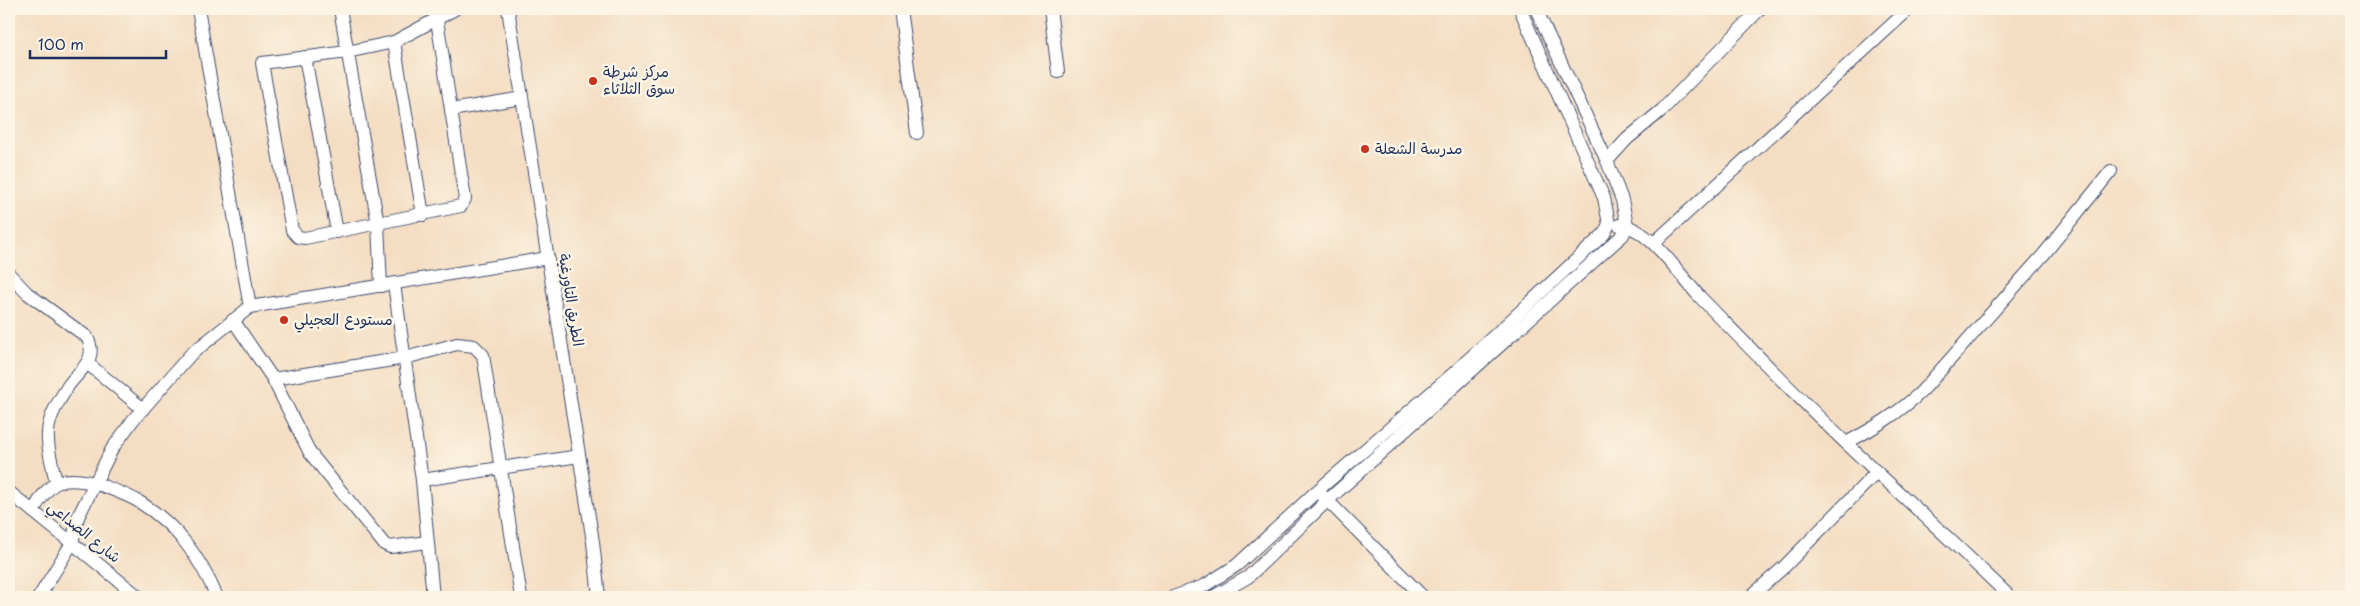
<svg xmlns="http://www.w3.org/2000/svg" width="2360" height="606" viewBox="0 0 2360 606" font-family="'Playpen Sans','Playpen Sans Arabic',sans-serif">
	<rect width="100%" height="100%" fill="#fcf5e5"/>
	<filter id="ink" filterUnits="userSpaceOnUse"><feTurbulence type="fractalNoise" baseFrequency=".02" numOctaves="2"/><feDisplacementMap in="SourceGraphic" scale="10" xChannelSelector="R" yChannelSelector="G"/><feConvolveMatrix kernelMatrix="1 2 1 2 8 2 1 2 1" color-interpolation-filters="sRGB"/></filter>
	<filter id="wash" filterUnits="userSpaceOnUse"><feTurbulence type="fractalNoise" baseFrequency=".0096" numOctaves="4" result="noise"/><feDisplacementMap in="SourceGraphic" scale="20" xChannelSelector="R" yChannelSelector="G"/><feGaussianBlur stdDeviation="1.12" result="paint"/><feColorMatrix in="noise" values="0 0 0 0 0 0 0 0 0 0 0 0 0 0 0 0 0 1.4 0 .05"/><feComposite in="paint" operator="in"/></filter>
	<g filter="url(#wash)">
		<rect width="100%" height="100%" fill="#f4ddc2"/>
	</g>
	<g filter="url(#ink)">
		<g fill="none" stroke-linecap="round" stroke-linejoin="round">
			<defs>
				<g id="minor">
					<path d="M198 9 250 307"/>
					<path d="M340 9 378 224 381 286"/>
					<path d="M508 9 593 542 599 597"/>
					<path d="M900 9 917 133"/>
					<path d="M1050 9 1058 72"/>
					<path d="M437 20 465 199 461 206 305 238 298 237 292 230 262 63 347 52 394 42 455 9"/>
					<path d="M394 42 423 215"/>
					<path d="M305 57 337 232"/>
					<path d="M451 110 522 98"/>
					<path d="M1607 161 1627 139 1662 110 1760 9"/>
					<path d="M1619 225C1649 226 1680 276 1699 296 1748 346 1796 396 1847 444 1901 495 1957 545 2010 597"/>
					<path d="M1654 243 1909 9"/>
					<path d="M9 274 27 293 87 337C99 360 80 369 68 386 62 396 53 409 50 421 44 440 52 463 56 482"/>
					<path d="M394 284 422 480 433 597"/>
					<path d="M233 320 273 379 405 358 457 344 474 346 483 355 521 597"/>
					<path d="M87 363 143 409"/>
					<path d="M273 379 310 453 384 544 390 547 427 542"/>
					<path d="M1846 443C1874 428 1899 413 1922 391L2044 254 2111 171"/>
					<path d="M422 480 579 456"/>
					<path d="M9 492 139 597"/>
					<path d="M1323 496 1423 597"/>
					<path d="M33 511C51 480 59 476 95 483L112 449 133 420 191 354 250 307 548 258"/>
					<path d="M39 597 72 543 78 517 95 483C110 489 127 494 141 503 178 526 200 558 217 597"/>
					<path d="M1173 597 1204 586 1237 565 1317 491 1455 372 1604 234 1609 224 1604 198 1520 9"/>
					<path d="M1213 597 1248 577 1328 500 1623 235 1627 225 1622 200 1607 161 1536 9"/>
					<path d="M1750 597 1784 567 1877 472"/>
				</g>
			</defs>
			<use href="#minor" stroke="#3c496d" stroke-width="14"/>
			<use href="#minor" stroke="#fff" stroke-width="12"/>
		</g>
	</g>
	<g fill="#c8321e" stroke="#fcf5e5" stroke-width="2">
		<circle cx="593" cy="81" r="5"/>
		<circle cx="1365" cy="149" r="5"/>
		<circle cx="284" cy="320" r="5"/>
	</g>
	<g text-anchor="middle" stroke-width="5" stroke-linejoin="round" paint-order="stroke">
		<g font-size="15" fill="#1b2f5e" stroke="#fcf5e5" text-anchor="start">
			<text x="603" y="77">مركز شرطة<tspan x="603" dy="17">سوق الثلاثاء</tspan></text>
			<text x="1375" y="154">مدرسة الشعلة</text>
			<text x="294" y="325">مستودع العجيلي</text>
		</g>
		<g font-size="15" fill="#1b2f5e" stroke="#fcf5e5">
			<text transform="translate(571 300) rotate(81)" y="5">الطريق التاورغية</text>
			<text transform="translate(84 532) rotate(39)" y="5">شارع الصداعي</text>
		</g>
	</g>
	<rect width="2360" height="606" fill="none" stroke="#fcf5e5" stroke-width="30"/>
	<path d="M30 50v8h136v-8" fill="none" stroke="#1b2f5e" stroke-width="2.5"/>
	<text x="38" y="50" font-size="15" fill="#1b2f5e" stroke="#fcf5e5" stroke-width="4" paint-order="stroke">100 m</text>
</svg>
